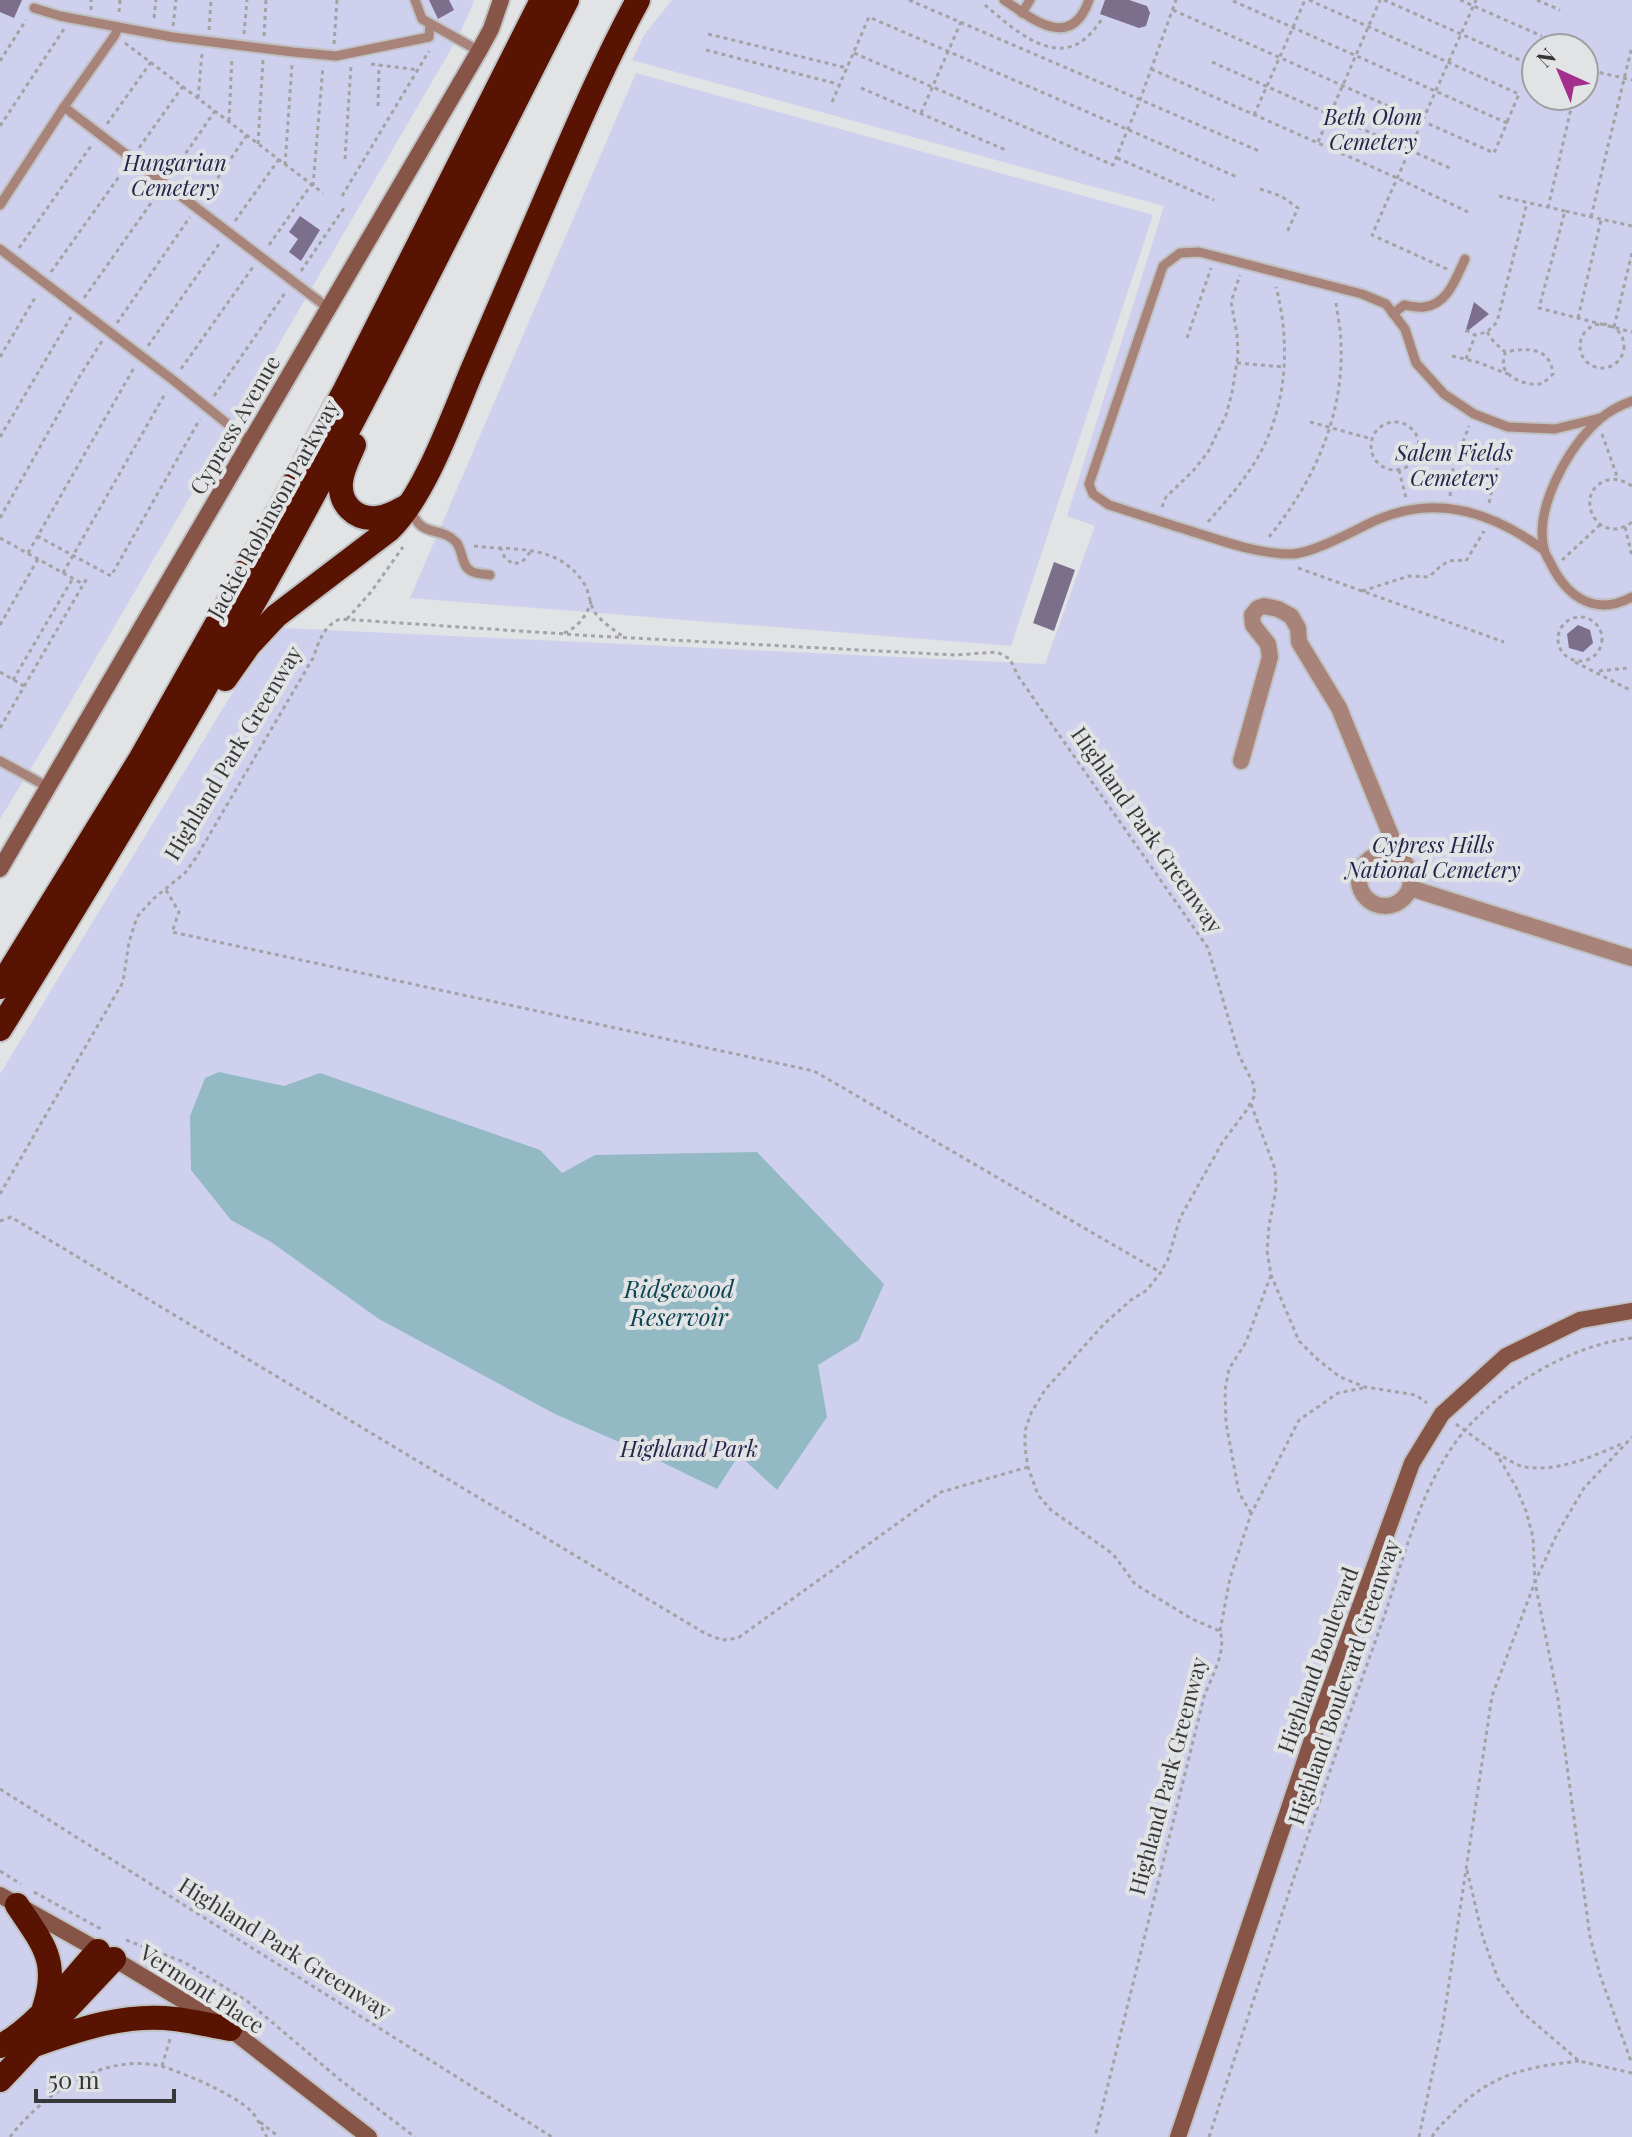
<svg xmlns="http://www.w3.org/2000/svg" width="1632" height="2137" viewBox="0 0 1632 2137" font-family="'Playfair Display',serif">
	<rect width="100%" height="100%" fill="#e2e3e5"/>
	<g fill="#ced0ed" fill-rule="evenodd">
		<path d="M0 0H473V4L457 39 47 742 0 819Z"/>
		<path d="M672 0H1632V2137H0V1074L236 687 260 654 284 628 1045 664 1095 526 1067 516 1164 206 632 60 644 35ZM1536 48H1584V96H1536Z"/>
		<path d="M636 73 1153 215 1011 646 410 598Z"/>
	</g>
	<path fill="#93bac4" d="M219 1072 284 1086 320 1073 540 1150 562 1173 595 1155 757 1152 884 1284 859 1340 818 1365 827 1417 777 1490 739 1455 717 1489 635 1449 555 1414 379 1319 271 1242 231 1220 191 1170 190 1116 205 1078Z"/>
	<g fill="#7c6f8b">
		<path d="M0 0H22L14 18 0 12Z"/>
		<path d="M429 0H449L454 10 438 19Z"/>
		<path d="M1105 0H1129L1147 6 1150 13 1146 26 1139 28 1100 14Z"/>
		<path d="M300 216 320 230 301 261 289 252 298 239 289 232Z"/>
		<path d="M1474 302 1489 314 1465 333Z"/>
		<path d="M1054 562 1075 570 1054 631 1033 623Z"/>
		<path d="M1578 625 1590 630 1593 643 1583 652 1569 648 1567 634Z"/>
	</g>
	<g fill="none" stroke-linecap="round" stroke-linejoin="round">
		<defs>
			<g id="lane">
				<path d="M415 0 422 19 479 51"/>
				<path d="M1004 0C1034 20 1071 51 1089 0"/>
				<path d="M34 8 60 16 118 27"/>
				<path d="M1022 13 1030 0"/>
				<path d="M64 107 328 308"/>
				<path d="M0 205 64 107 115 35 118 27 172 37 293 52 336 56 429 37 430 24"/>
				<path d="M0 249 173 380 250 442"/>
				<path d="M1393 314 1404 305C1410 306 1418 308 1424 307 1448 304 1456 278 1465 259"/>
				<path d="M1632 401C1621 405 1609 411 1600 419 1569 446 1534 507 1544 549 1545 555 1550 561 1552 566 1569 599 1597 616 1632 597"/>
				<path d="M411 509C420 539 440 525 456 542 463 550 461 566 471 571 475 574 484 574 490 575"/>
				<path d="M1544 550C1489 510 1431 492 1366 525 1348 534 1312 553 1292 554 1259 554 1228 543 1197 533 1167 524 1138 514 1109 505L1093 494 1089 484 1163 266 1180 253 1199 252 1362 294 1386 304 1405 329 1416 363 1444 394 1474 414 1508 427 1555 429 1600 418"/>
				<path d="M0 761 48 787"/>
			</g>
			<g id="street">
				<path d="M1241 761 1270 657 1268 644 1253 625 1252 615 1258 608 1264 606 1278 609 1291 616 1298 628 1299 642 1339 708 1400 858"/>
				<circle cx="1385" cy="880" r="26"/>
				<path d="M1410 888 1632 958"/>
			</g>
			<g id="secondary">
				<path d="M0 869 479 51 491 29 501 0"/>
				<path d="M0 1895 114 1959 230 2029 369 2137"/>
				<path d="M1178 2137 1318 1722 1412 1463 1442 1414 1506 1356 1580 1320 1632 1311"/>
			</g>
			<g id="highway">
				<path d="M354 445C349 457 342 469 341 482 339 504 355 520 377 518 388 517 398 511 407 506"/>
				<path d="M225 679 249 645 276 616 389 530C425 496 453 415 473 368 500 304 528 241 555 177 581 117 607 57 638 0"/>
				<path d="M0 987 141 758 228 604 345 390 542 0"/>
				<path d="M0 1029C95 876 187 722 275 565 378 380 470 189 567 0"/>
				<path d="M17 1905C42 1943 60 1960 44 2008"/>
				<path d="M34 2045C80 2029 125 2013 175 2019 193 2021 212 2026 230 2029"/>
				<path d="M0 2046C35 2029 71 1980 98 1951"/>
				<path d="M0 2080 114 1959"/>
			</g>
		</defs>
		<use href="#lane" stroke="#c0c1c3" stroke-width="13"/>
		<use href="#street" stroke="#c0c1c3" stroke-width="20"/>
		<use href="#secondary" stroke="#c0c1c3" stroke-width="20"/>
		<use href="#highway" stroke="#c0c1c3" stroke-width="28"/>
		<g stroke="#a2a3a5" stroke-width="3" stroke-dasharray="4 4" stroke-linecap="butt">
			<path d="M909 0 1259 151"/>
			<path d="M1309 0 1519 94 1507 122"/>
			<path d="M1384 0 1531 65"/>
			<path d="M1460 0 1542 36"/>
			<path d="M1537 0 1560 10"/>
			<path d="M985 5C1011 27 1053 67 1086 38 1093 32 1098 24 1103 18"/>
			<path d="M91 10V0"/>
			<path d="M1173 10 1494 153 1507 123 1231 0"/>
			<path d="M119 12 120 0"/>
			<path d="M154 18 156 0"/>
			<path d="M173 26 176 0"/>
			<path d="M209 30 211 0"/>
			<path d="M244 34 247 0"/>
			<path d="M708 34 847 68"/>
			<path d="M264 36 266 0"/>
			<path d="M125 43 323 193"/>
			<path d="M334 44 337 0"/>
			<path d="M706 50 838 84"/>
			<path d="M854 53 1113 165 1140 100 1176 0"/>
			<path d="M0 61 26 20"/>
			<path d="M1212 62 1452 169"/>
			<path d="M371 64 418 70"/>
			<path d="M1151 69 1397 178 1468 212"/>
			<path d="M1584 69 1632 80"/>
			<path d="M861 88 1008 151"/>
			<path d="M198 98 202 54"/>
			<path d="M832 102 869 17 1237 177"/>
			<path d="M378 106 379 65"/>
			<path d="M921 113 961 22"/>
			<path d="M1254 115 1305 0"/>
			<path d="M229 121 232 57"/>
			<path d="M107 124 151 62"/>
			<path d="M0 126 64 29"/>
			<path d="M1318 142 1380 0"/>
			<path d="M258 144 263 60"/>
			<path d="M139 148 183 86"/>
			<path d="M1117 158 1214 200"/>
			<path d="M345 159 351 66"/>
			<path d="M285 165 292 65"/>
			<path d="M172 173 215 111"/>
			<path d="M313 186 323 66"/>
			<path d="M1260 189 1281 196 1298 208 1287 232"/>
			<path d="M342 196 429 51"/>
			<path d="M1499 196 1565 211"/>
			<path d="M204 198 247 135"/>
			<path d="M1548 208 1574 96"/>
			<path d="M1591 217 1632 46"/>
			<path d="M235 221 279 159"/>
			<path d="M1632 226 1565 211 1539 308 1632 332"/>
			<path d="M269 245 311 185"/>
			<path d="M19 248 91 146"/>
			<path d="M1447 269 1372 235 1476 0"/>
			<path d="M301 271 344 208"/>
			<path d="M51 272 123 171"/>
			<path d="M84 298 156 196"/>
			<path d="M1578 318 1601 220"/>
			<path d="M117 323 190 217"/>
			<circle cx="1602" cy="346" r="22"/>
			<path d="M1614 327 1632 253"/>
			<path d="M1466 330 1475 335 1487 332 1497 322 1527 203"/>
			<path d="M1487 332 1494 342 1505 352C1527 348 1550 346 1553 374 1552 375 1545 382 1543 383 1532 388 1506 379 1503 365 1503 361 1505 356 1505 352"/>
			<path d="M1187 338 1211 268"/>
			<path d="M148 346 219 244"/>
			<path d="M1452 356 1477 362 1508 374"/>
			<path d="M0 357 36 296"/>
			<path d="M1466 359 1475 336"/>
			<path d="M1237 363 1285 367"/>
			<path d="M181 369 253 267"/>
			<path d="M214 396 285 293"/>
			<circle cx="1395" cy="446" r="24"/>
			<path d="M1310 422 1372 439"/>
			<path d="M1602 434 1618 479"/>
			<path d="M0 437 71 317"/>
			<path d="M1399 470 1406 498"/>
			<path d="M1632 486C1624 481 1617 478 1608 480 1571 490 1596 549 1632 522"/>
			<path d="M1450 496 1453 469 1469 426"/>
			<path d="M1489 503 1496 472 1506 441"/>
			<path d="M1162 507 1166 497 1193 471 1208 452 1226 415 1232 393 1238 355 1237 334 1231 302 1240 275"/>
			<path d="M0 518 81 374 102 341"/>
			<path d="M1208 522C1226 501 1244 481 1258 457 1287 406 1291 344 1276 287"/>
			<path d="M1625 527 1632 556"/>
			<path d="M37 536 111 576 200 419"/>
			<path d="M1269 537C1313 483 1344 416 1341 345 1341 331 1338 317 1336 303"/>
			<path d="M0 538 83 584"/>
			<path d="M474 546C513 551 557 543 583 582 589 590 589 601 594 611 600 621 612 628 622 636"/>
			<path d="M500 547 505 558 513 564 522 562 532 550"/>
			<path d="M28 553 135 366"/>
			<path d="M1562 560 1600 525"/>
			<path d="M1298 568 1504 642"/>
			<path d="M63 573 166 392"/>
			<path d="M1362 591 1409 576 1429 577C1443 564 1447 558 1466 561L1484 531"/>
			<circle cx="1580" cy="639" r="22"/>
			<path d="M347 619 371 592 403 547"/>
			<path d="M0 625 38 559"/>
			<path d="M564 633C578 627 587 616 591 601"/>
			<path d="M1575 662 1632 691"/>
			<path d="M1599 671 1628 668"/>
			<path d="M0 672 24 686"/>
			<path d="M13 680 73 578"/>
			<path d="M0 728 87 578"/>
			<path d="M166 890 179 912 172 932 814 1071 1160 1272"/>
			<path d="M1251 1104 1275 1169 1276 1189 1269 1226 1267 1251 1271 1275 1299 1341 1317 1359 1340 1377 1365 1387 1416 1395 1427 1403"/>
			<path d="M0 1194 123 982 129 942 137 917 153 899 185 873 197 856 313 658C319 642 323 626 340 619L595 636 955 655 997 652 1010 659 1018 676 1208 948 1239 1055 1253 1083 1255 1095 1246 1111 1222 1143 1180 1218 1168 1259 1161 1272 1147 1290 1131 1300 1104 1324 1045 1390 1031 1413 1025 1431V1448L1028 1467 1038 1495 1051 1510 1113 1554 1135 1584 1192 1619 1220 1631C1227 1652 1211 1677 1204 1697L1095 2137"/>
			<path d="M0 1221 11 1217 706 1634 722 1640 738 1638 941 1492 1028 1467"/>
			<path d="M1456 1424 1496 1453 1516 1487 1526 1511 1533 1537 1535 1582 1558 1699 1590 1937 1600 1975 1632 2064"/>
			<path d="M1496 1453C1505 1457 1515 1465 1524 1467 1558 1472 1592 1457 1621 1444"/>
			<path d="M1251 1513 1239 1493 1226 1423 1225 1390 1229 1369 1246 1342 1271 1275"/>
			<path d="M1220 1631 1230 1578 1251 1514 1299 1420 1338 1393 1363 1388"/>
			<path d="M0 1789 552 2137"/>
			<path d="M1467 1870 1483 1938 1498 1979 1522 2012 1579 2061 1632 2073"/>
			<path d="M0 1871 21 1884"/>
			<path d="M34 1892 101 1929"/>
			<path d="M126 1940 184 1962 247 2001 339 2079 415 2137"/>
			<path d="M162 2066 170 2039"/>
			<path d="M260 2122 279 2137"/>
			<path d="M10 2137C44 2093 105 2051 164 2067 175 2070 187 2076 198 2080 212 2086 240 2100 251 2111 257 2117 262 2129 267 2137"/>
			<path d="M1209 2137C1264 1967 1320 1796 1380 1628 1404 1562 1419 1484 1466 1429 1506 1384 1572 1345 1632 1338"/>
			<path d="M1419 2137 1443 2023 1492 1696 1535 1582 1557 1534 1584 1488 1632 1437"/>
			<path d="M1432 2137C1437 2128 1445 2121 1453 2113 1490 2074 1527 2067 1579 2061"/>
		</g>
		<use href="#lane" stroke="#a78379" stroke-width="9"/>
		<use href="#street" stroke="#a78379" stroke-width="16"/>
		<use href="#secondary" stroke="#875448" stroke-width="16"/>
		<use href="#highway" stroke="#581302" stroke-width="24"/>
	</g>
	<g text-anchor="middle" stroke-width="8" stroke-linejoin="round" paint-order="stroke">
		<g font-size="22" font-style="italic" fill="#24244d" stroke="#e2e3e5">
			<text x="1373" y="125">Beth Olom<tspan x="1373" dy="25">Cemetery</tspan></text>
			<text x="175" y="171">Hungarian<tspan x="175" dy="25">Cemetery</tspan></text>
			<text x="1454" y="461">Salem Fields<tspan x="1454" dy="25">Cemetery</tspan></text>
			<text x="1433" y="853">Cypress Hills<tspan x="1433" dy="25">National Cemetery</tspan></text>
			<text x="689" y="1457">Highland Park</text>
		</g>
		<g font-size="22" fill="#383839" stroke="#e2e3e5">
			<text transform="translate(235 425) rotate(-60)" y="8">Cypress Avenue</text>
			<text transform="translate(273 509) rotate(-61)" y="8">Jackie Robinson Parkway</text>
			<text transform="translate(233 753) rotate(-59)" y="8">Highland Park Greenway</text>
			<text transform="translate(1147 830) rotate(55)" y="8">Highland Park Greenway</text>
			<text transform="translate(1318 1660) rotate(-70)" y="8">Highland Boulevard</text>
			<text transform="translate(1344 1682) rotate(-71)" y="8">Highland Boulevard Greenway</text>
			<text transform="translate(1168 1776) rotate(-75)" y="8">Highland Park Greenway</text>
			<text transform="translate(285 1948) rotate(32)" y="8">Highland Park Greenway</text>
			<text transform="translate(202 1989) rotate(33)" y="8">Vermont Place</text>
		</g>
		<g font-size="24" font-style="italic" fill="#0a4551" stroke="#e2e3e5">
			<text x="679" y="1298">Ridgewood<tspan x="679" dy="28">Reservoir</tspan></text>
		</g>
	</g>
	<g transform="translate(1560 72) rotate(316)"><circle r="38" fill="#e2e3e5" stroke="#9e9fa0" stroke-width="2"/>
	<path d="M0-6L14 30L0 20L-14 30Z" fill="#a12f8b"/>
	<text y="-12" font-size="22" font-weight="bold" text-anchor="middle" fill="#383839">N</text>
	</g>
	<path d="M36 2089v12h138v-12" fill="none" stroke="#383839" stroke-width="4"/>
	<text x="48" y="2089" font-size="24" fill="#383839" stroke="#e2e3e5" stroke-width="6" paint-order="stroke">50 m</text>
</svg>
